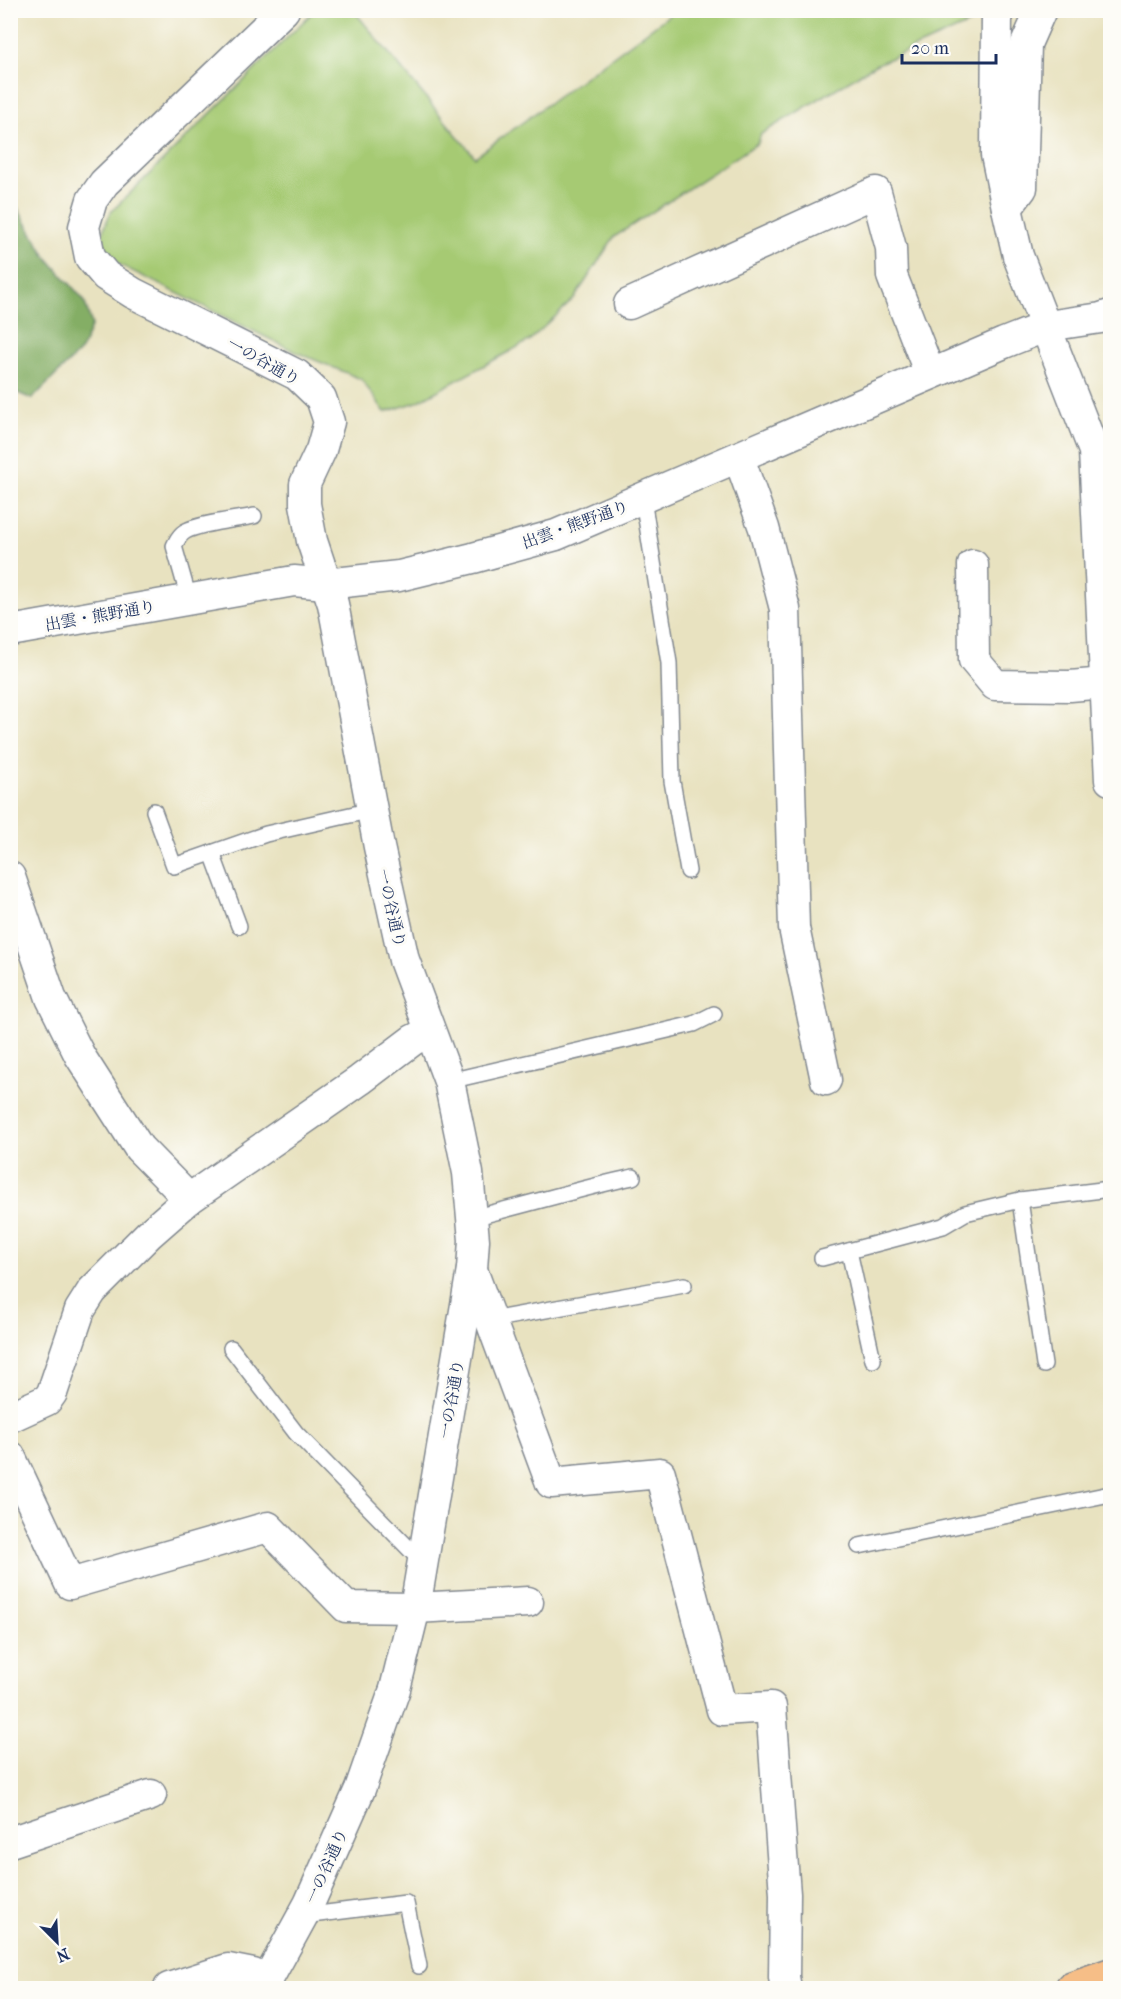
<svg xmlns="http://www.w3.org/2000/svg" width="1121" height="1999" viewBox="0 0 1121 1999" font-family="'IM FELL French Canon','Noto Serif JP',serif">
	<rect width="100%" height="100%" fill="#fdfcf7"/>
	<filter id="ink" filterUnits="userSpaceOnUse"><feTurbulence type="fractalNoise" baseFrequency=".0167" numOctaves="2"/><feDisplacementMap in="SourceGraphic" scale="12" xChannelSelector="R" yChannelSelector="G"/><feConvolveMatrix kernelMatrix="1 2 1 2 8 2 1 2 1" color-interpolation-filters="sRGB"/></filter>
	<filter id="wash" filterUnits="userSpaceOnUse"><feTurbulence type="fractalNoise" baseFrequency=".008" numOctaves="4" result="noise"/><feDisplacementMap in="SourceGraphic" scale="24" xChannelSelector="R" yChannelSelector="G"/><feGaussianBlur stdDeviation="1.35" result="paint"/><feColorMatrix in="noise" values="0 0 0 0 0 0 0 0 0 0 0 0 0 0 0 0 0 1.4 0 .05"/><feComposite in="paint" operator="in"/></filter>
	<g filter="url(#wash)">
		<rect width="100%" height="100%" fill="#e8e2c0"/>
		<path fill="#a6ca73" stroke="#607c68" stroke-width="1.5" d="M314 11H354L475 157 675 11H978V20L875 65 761 134 758 143 614 237 574 299 529 341 417 402 385 412 361 379 296 352 116 263C99 240 99 237 111 212Z"/>
		<path fill="#84ae65" stroke="#506e62" stroke-width="1.5" d="M11 197 45 255 84 300 92 325 81 350 32 399 11 390Z"/>
	</g>
	<g filter="url(#ink)">
		<g fill="none" stroke-linecap="round" stroke-linejoin="round">
			<defs>
				<g id="service">
					<path d="M643 499 669 663 672 781 688 871"/>
					<path d="M189 599 174 546C177 540 180 534 186 531 202 523 235 520 254 516"/>
					<path d="M154 811 174 866 266 834 372 810"/>
					<path d="M212 853 239 926"/>
					<path d="M449 1081 694 1024 714 1014"/>
					<path d="M1020 1200 1044 1365"/>
					<path d="M472 1218C526 1205 578 1189 633 1177"/>
					<path d="M849 1251 873 1360"/>
					<path d="M822 1258 943 1226 965 1213 1020 1200 1110 1189"/>
					<path d="M491 1320 684 1285"/>
					<path d="M231 1348 296 1433 423 1563"/>
					<path d="M859 1546 1110 1494"/>
					<path d="M303 1916 406 1903 419 1966"/>
				</g>
				<g id="minor">
					<path d="M997 10 996 155 1007 208 1018 256 1094 451 1110 780"/>
					<path d="M1007 208 1022 188 1026 44 1041 10"/>
					<path d="M629 304 876 192 891 248 892 276 930 374"/>
					<path d="M739 458 764 528 785 609 794 928 826 1080"/>
					<path d="M973 565 974 660 995 685 1070 686 1105 683"/>
					<path d="M10 631 294 581 326 584 399 576 473 558 556 535 1004 343 1047 326 1101 318 1110 315"/>
					<path d="M10 877 51 998 80 1056 139 1148 189 1199"/>
					<path d="M472 1270 551 1483 660 1473 722 1710 771 1707 785 1894 784 1977 786 1988"/>
					<path d="M10 1417 47 1400 52 1393 80 1310 92 1291 149 1234 189 1199 360 1080 413 1040 429 1032"/>
					<path d="M10 1456 70 1584 268 1527 346 1607 415 1608 528 1602"/>
					<path d="M10 1842 151 1795"/>
					<path d="M169 1988 228 1969 253 1974 267 1981"/>
					<path d="M263 1988 309 1904 360 1789 395 1689 415 1608 472 1269 474 1240 468 1173 449 1081 404 960 379 847 333 604 312 541 305 504V484L321 450 329 422 321 398 297 375 133 293 106 276 90 257 84 227 92 200 104 183 284 10"/>
				</g>
				<path id="primary" d="M1072 1988 1110 1975"/>
			</defs>
			<use href="#service" stroke="#82888f" stroke-width="18"/>
			<use href="#minor" stroke="#82888f" stroke-width="33"/>
			<use href="#primary" stroke="#82888f" stroke-width="36"/>
			<use href="#service" stroke="#fff" stroke-width="15"/>
			<use href="#minor" stroke="#fff" stroke-width="30"/>
			<use href="#primary" stroke="#f6be87" stroke-width="33"/>
		</g>
	</g>
	<g text-anchor="middle" stroke-width="6" stroke-linejoin="round" paint-order="stroke">
		<g font-size="16" fill="#1b2f5e" stroke="#fdfcf7">
			<text transform="translate(264 361) rotate(29)" y="6">一の谷通り</text>
			<text transform="translate(575 524) rotate(-20)" y="6">出雲・熊野通り</text>
			<text transform="translate(100 615) rotate(-10)" y="6">出雲・熊野通り</text>
			<text transform="translate(392 908) rotate(77)" y="6">一の谷通り</text>
			<text transform="translate(451 1399) rotate(-80)" y="6">一の谷通り</text>
			<text transform="translate(326 1866) rotate(-66)" y="6">一の谷通り</text>
		</g>
	</g>
	<rect width="1121" height="1999" fill="none" stroke="#fdfcf7" stroke-width="36"/>
	<g transform="translate(57 1942) rotate(156)" stroke="#fdfcf7" stroke-width="4.5" paint-order="stroke">
	<path d="M0-4.5L10 22L0 15L-10 22Z" fill="#1b2f5e"/>
	<text y="-9" font-size="16" font-weight="bold" text-anchor="middle" fill="#1b2f5e">N</text>
	</g>
	<path d="M902 54v9h94v-9" fill="none" stroke="#1b2f5e" stroke-width="3"/>
	<text x="911" y="54" font-size="18" fill="#1b2f5e" stroke="#fdfcf7" stroke-width="4.5" paint-order="stroke">20 m</text>
</svg>
